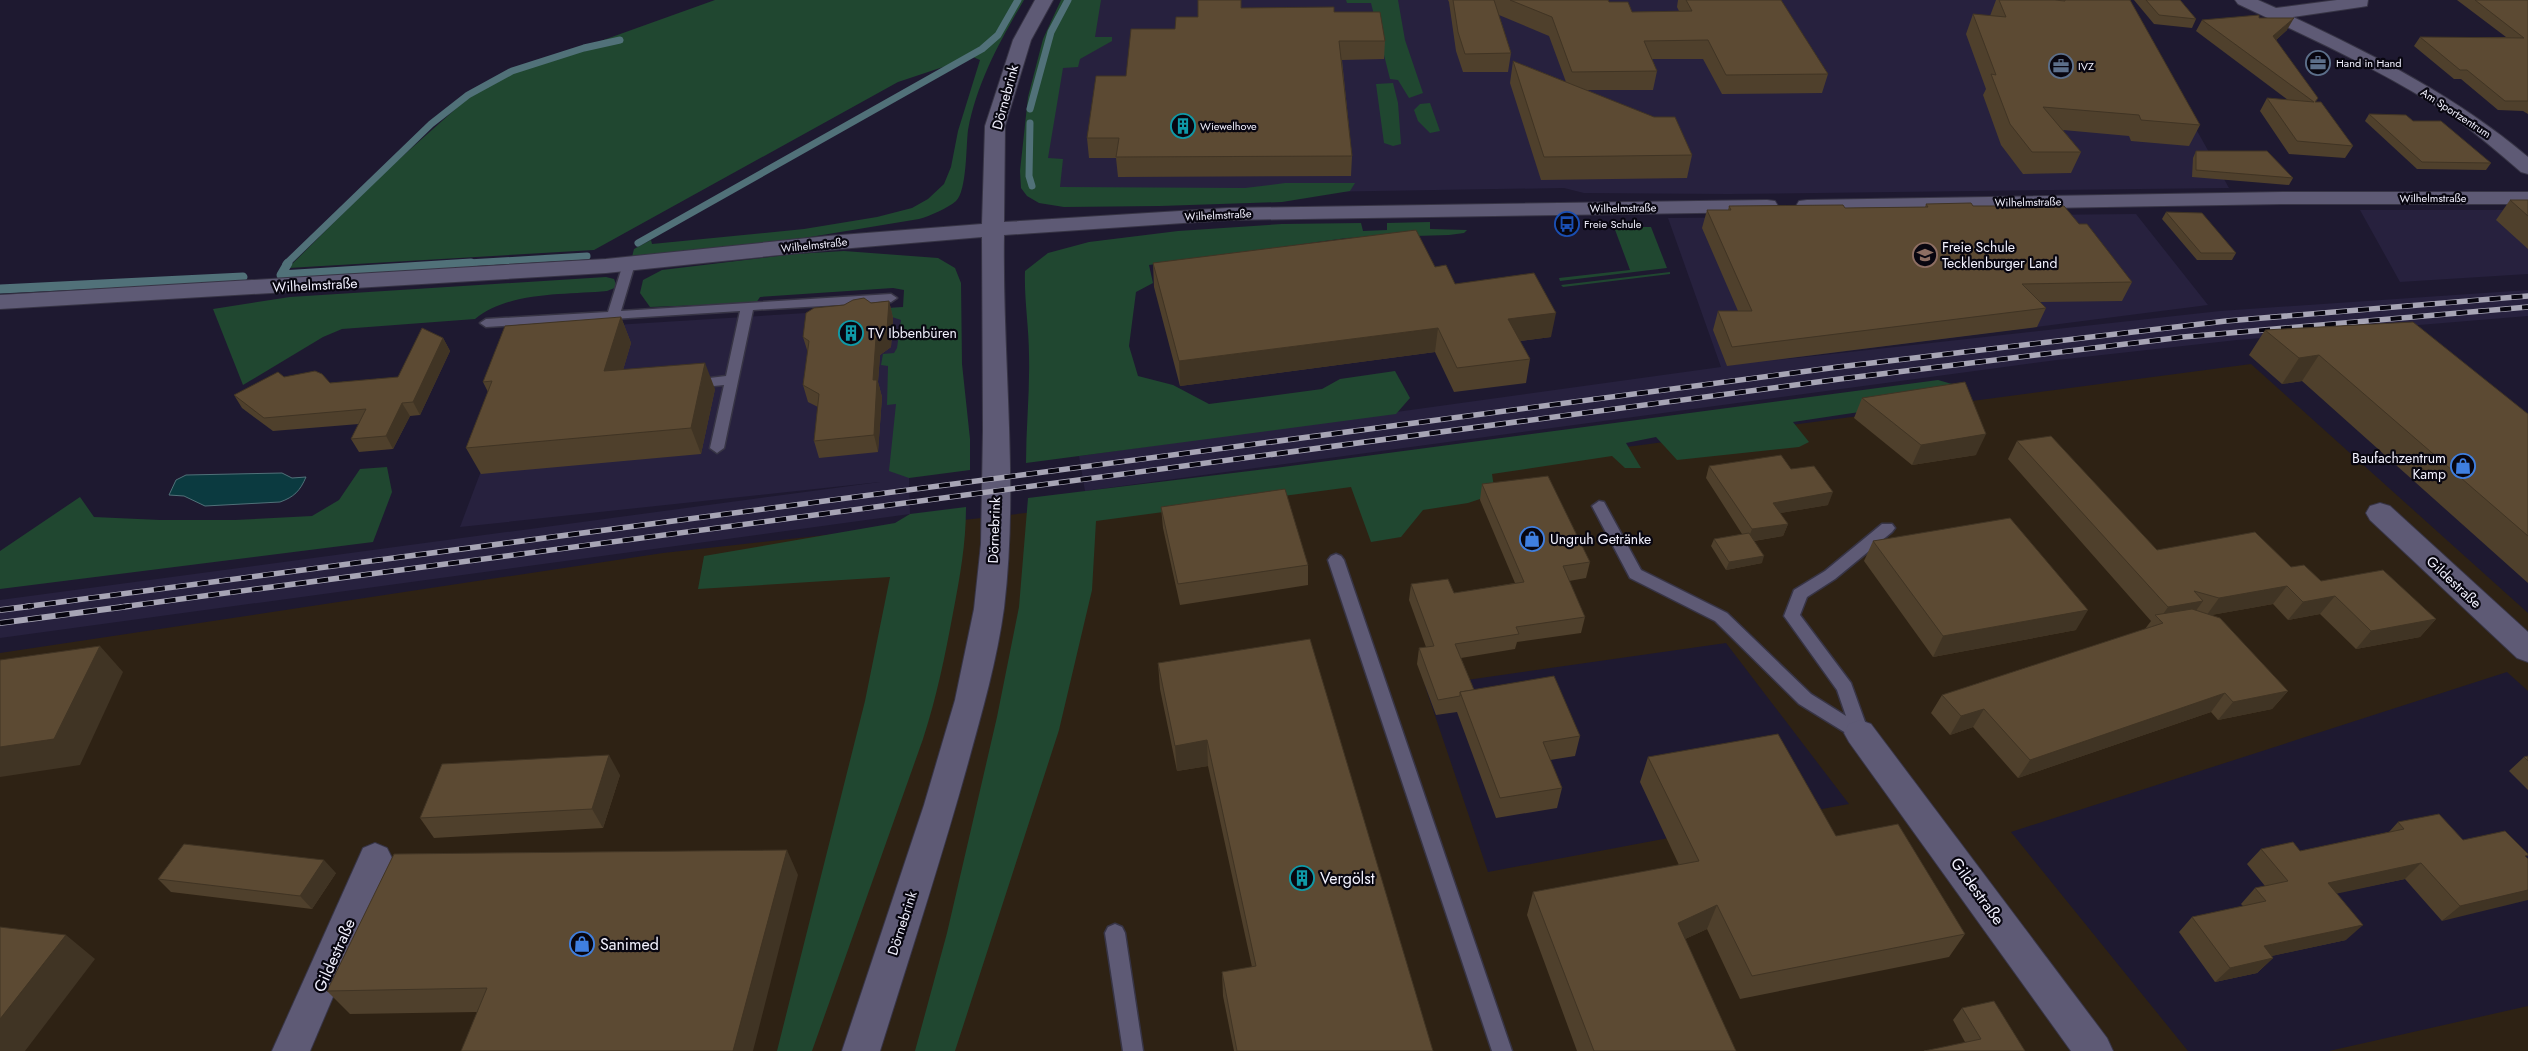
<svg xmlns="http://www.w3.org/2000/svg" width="2528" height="1051" viewBox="0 0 2528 1051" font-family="Jost,sans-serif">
	<rect width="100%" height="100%" fill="#1e1930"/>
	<g fill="#27213e">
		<path d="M1095 0H2124L2229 188 1728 194 1584 193 1564 188 1058 196 1033 166 1061 28Z"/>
		<path d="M2360 210H2528V274L2400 282Z"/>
		<path d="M2136 214 2208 305 1769 361 2220 311 2528 290V316L2237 340 2057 360 1085 491 1079 456 1721 367 1668 218Z"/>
		<path d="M918 306 909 478 910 514 0 638V600L880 482 460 527 534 330Z"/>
	</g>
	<g fill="#2e2214" fill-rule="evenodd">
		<path d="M2251 364 2528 613V691L2507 672 2011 832 2188 1051H0V653L663 553 1634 446ZM1726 643 1849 804 1488 872 1425 686Z"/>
		<path d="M2528 1006V1051H2329Z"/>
	</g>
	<g fill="#204730">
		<path d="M715 0H1024C1000 41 977 82 968 130 966 145 967 191 956 201 948 208 930 216 919 219L786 241 632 257 634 249 651 240 652 244 804 229 877 217 912 208 928 199 944 184 951 167 958 131 980 60 973 57 898 82 594 250 288 268 388 169 469 97 506 75Z"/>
		<path d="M1061 0H1101L1095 37H1112V41L1080 59 1078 67 1063 68 1048 158 1063 159 1060 187 1245 188 1285 183H1355L1350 191 1282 202 1160 206 1064 207 1039 203 1027 196 1021 188 1020 171 1028 97 1043 39Z"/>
		<path d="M1346 0H1398L1405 40 1423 93 1409 98 1398 80 1390 79 1371 3H1347Z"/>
		<path d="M1393 83 1398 103 1401 144 1393 146 1384 143 1376 84Z"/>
		<path d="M1430 103 1440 131 1430 133 1418 121 1414 110 1420 104Z"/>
		<path d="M1430 222V229L1467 230 1464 233 1449 235 1347 238 1149 265 1153 283 1136 292 1129 346 1138 376 1173 385 1209 404 1322 389 1340 379 1395 371 1410 398 1396 414 1026 463C1026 427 1030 391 1029 355 1029 327 1024 299 1025 271L1048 253 1089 242 1178 231 1282 224 1361 223 1363 231 1387 230V223Z"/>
		<path d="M1614 227H1651L1667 268 1560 281 1559 278 1630 270Z"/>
		<path d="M844 251 938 258 955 268 961 283 962 364 970 439V470L909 478 889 471 896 404 887 405 888 366 881 365 883 354 894 353 897 348 901 320 889 316V308L903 307 904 290 893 288 760 297 756 303 650 307 640 293 643 280 662 270 795 254Z"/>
		<path d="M1670 272V274L1563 287 1561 285Z"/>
		<path d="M606 277 614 279 617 287 607 291C566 295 509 291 475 319L342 329 323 337 243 385 213 309 290 297Z"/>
		<path d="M1938 380 1952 384 1966 396 1793 422 1809 442 1799 447 1677 460 1656 437 1626 443 1641 468H1625L1612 456 1492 474 1495 494 1468 503 1423 510 1401 537 1371 542 1351 487 1096 521 1092 590 1059 730 955 1051H915L947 933 997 717 1019 607 1028 498 1275 468Z"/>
		<path d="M387 467 392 492 373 542 0 589V551L80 497 94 517 160 520H235L312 516 339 500 360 469Z"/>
		<path d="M966 507C966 543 960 577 953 613 945 656 937 696 923 739L812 1051H777L865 701 890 577 698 589 704 556 895 523 910 514Z"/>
	</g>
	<path fill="#0b3a40" stroke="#517179" d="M282 473 292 478 306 477C300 491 294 497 280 502L205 506 184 496 169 495 176 480 186 475Z"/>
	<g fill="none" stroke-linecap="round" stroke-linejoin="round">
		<g stroke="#517179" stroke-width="7">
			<path d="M1030 109 1051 32 1068 0"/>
			<path d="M1030 123 1029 176 1032 186"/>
			<path d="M638 243 982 49 998 35 1018 0"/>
			<path d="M286 264 431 124 468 95 512 71 584 48 620 40"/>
			<path d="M451 264 587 256"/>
		</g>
		<g stroke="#517179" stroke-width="9">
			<path d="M288 263 281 275 471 263"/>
			<path d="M0 289 243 277"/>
		</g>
		<defs>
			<g id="lane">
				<path d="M629 260 635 264 621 311 891 294 897 298 891 302 753 310 724 448 717 453 710 448 724 385 693 388 686 384 693 380 726 376 740 311 486 327 480 323 486 319 608 312 623 264Z"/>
				<path d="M1599 501 1604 502 1641 570 1727 613 1811 694 1846 716 1837 690 1784 616 1794 590 1825 571 1882 524H1892L1895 528 1892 532 1835 579 1807 597 1800 615 1851 683 1869 733 1866 738 1860 740 1854 738 1799 704 1715 621 1630 578 1592 506Z"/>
				<path d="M1336 554 1341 556 1344 560 1512 1051H1492L1328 560 1331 556Z"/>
				<path d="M1115 924 1122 927 1125 933 1143 1051H1123L1105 933 1108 927Z"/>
			</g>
			<g id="street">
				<path d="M1035 0H1053L1031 40 1005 126 1004 222 1228 208 1767 200 1775 201 1778 206 1775 211 1767 212 1228 220 1004 235C1002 359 1019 484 1004 608 997 660 982 712 968 763 941 860 910 955 880 1051H842L924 805 955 700 974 609 981 544 983 430 982 237 828 250 606 273 0 309V295L606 259 828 236 982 224 985 126 1013 40Z"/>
				<path d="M2235 0H2258L2276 8 2337 0H2368L2367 6 2361 7 2293 17C2376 56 2457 97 2528 157V174L2521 172C2499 153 2477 134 2453 117 2386 72 2310 38 2238 4Z"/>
				<path d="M2282 192H2528V204H2282L1807 212 1799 211 1796 206 1799 201 1807 200Z"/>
				<path d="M2380 503 2390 506 2528 632V662L2517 658 2370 520 2366 513 2370 506Z"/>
				<path d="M1860 720 1871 724 2107 1038 2113 1051H2071L1849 742 1844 733 1849 724Z"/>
				<path d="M375 843 387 848 392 858 310 1051H272L363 848Z"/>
			</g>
		</defs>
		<use href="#lane" stroke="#373445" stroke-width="3"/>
		<use href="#street" stroke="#373445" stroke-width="2"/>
		<use href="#lane" fill="#5e5a75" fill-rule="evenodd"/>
		<use href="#street" fill="#5e5a75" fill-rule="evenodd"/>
		<defs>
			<g id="rail-far1">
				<path d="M23 607 1838 367 2226 321 2528 296"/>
				<path d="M121 607 1840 379 2183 337 2528 307"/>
			</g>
			<g id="rail">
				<path d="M0 610 32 606"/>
				<path d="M0 623 130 606"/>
			</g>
		</defs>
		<use href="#rail-far1" stroke="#a7a5b5" stroke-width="5.5"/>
		<use href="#rail" stroke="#a7a5b5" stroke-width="6"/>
		<use href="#rail-far1" stroke="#080610" stroke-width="4" stroke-dasharray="11" stroke-linecap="butt"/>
		<use href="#rail" stroke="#080610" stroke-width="4.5" stroke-dasharray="14" stroke-linecap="butt"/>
	</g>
	<g fill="#4f402c">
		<path d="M1448 0H1608L1609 2 1632 12 1679 11 1677 7 1678 0H1781L1828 74 1822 93 1722 94 1703 59H1652L1657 71 1653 90H1587L1692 155 1687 178 1541 180 1510 83 1513 61 1566 82 1549 36 1499 15 1511 53 1508 72H1463L1456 51 1449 2Z"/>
		<path d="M1996 0H2130L2200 125 2189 146 2131 141 2129 136 2063 130 2081 152 2071 173 2023 174 2001 145 1983 95 1986 89 1966 34 1973 14 1990 16Z"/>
		<path d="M2134 0H2180L2196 19 2192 28 2154 24Z"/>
		<path d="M2457 0H2528V114L2523 111 2498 110 2461 79H2454L2414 46 2420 37H2506Z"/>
		<path d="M1241 8 1334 12 1385 41 1384 59 1342 60 1352 156 1351 176 1118 177 1116 158H1089L1087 138 1126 76 1175 29 1198 17Z"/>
		<path d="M2259 18 2287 30 2276 40 2316 102 2353 146 2345 158 2289 154 2260 111 2267 98 2288 100 2196 31 2202 20Z"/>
		<path d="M2369 114 2413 121 2491 163 2486 170 2417 169 2365 121Z"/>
		<path d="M2196 151 2293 178 2289 185 2192 177 2193 158Z"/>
		<path d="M2510 200H2528V249L2496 220Z"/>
		<path d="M1926 204 1973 206 2079 224 2132 282 2122 301 2040 302 2046 308 2037 327 1727 366 1713 330 1718 311H1738L1702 228 1707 210H1728L1729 206 1845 208 1925 207Z"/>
		<path d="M2166 212 2236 253 2232 260H2197L2162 219Z"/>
		<path d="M1153 263 1435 267 1455 284 1551 337 1520 341 1530 359 1526 383 1454 392 1435 352 1180 386 1154 287Z"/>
		<path d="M889 301 893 318 891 347 880 355 878 382 882 397 878 452 819 458 814 441 818 407 808 402 803 385 808 353 803 337 844 305Z"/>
		<path d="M621 317 631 343 623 370 715 389 701 454 481 474 466 448 488 392 483 382Z"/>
		<path d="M2265 330 2528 414V583L2302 381 2282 384 2249 355Z"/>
		<path d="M443 338 450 351 420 415 410 416 393 449 359 452 351 439 359 424 273 431 242 408 234 395 284 377 330 383 398 377Z"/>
		<path d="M1862 398 1976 455 1912 465 1854 418Z"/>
		<path d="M2017 441 2157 550 2291 567 2321 581 2436 619 2420 637 2356 649 2320 614 2288 620 2273 604 2211 615 2288 691 2272 709 2218 720 2211 712 2018 778 1973 727 1950 735 1931 713 1942 695 2145 629 2151 621 2008 459Z"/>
		<path d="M1709 466 1791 469 1828 505 1780 513 1788 524 1783 536 1754 541 1762 563 1726 570 1711 546 1714 539 1742 534 1706 478Z"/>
		<path d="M1482 484 1590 562 1586 578 1569 581 1585 617 1581 633 1517 642 1515 649 1461 658 1474 690 1580 736 1575 756 1550 760 1562 788 1557 808 1496 818 1457 712 1436 715 1417 664 1419 648 1426 647 1409 600 1411 584 1454 593 1515 583 1480 500Z"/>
		<path d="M1161 507 1308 565V585L1180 605 1163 528Z"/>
		<path d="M1873 541 2076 630 1933 657 1864 561Z"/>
		<path d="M1158 663 1433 1051H1234L1223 996 1222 972 1252 967 1208 766 1177 771 1160 689Z"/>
		<path d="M2528 756V790L2509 771 2524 757Z"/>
		<path d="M1648 757 1836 836 1965 934 1949 957 1740 999 1707 929 1685 939 1736 1051H1577L1527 915 1533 892 1679 865 1640 782Z"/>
		<path d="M620 775 603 828 434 838 420 818Z"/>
		<path d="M2398 822 2463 840 2528 854V855L2442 921 2405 879 2336 893 2346 940 2271 956 2273 958 2257 973 2215 982 2179 932 2192 917 2243 906 2241 904 2255 888 2265 886 2247 864 2261 849 2300 851 2389 832Z"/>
		<path d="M336 873 312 909 171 892 158 879Z"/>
		<path d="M798 875 477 1012 350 1014 327 991Z"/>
		<path d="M1962 1008 2025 1051 1965 1042 1953 1020Z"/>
	</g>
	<g fill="#403424">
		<path d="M2294 18 2287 30 2267 48 2273 36Z"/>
		<path d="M889 301 893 318 891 347 880 355 878 382 882 397 878 452 874 435 873 380 876 338Z"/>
		<path d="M1556 313 1551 337 1504 343 1508 319Z"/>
		<path d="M621 317 631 343 615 397 604 371Z"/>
		<path d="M1438 328 1435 352 1180 386 1179 361Z"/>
		<path d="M443 338 450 351 420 415 413 402Z"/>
		<path d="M2319 355 2302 381 2282 384 2299 358Z"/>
		<path d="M705 363 715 389 701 454 691 428Z"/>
		<path d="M402 403 410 416 393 449 386 436Z"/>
		<path d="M1986 434 1976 455 1912 465 1921 445Z"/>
		<path d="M1833 492 1828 505 1769 515 1773 503Z"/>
		<path d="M1788 524 1783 536 1747 542 1752 529Z"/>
		<path d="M1764 556 1762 563 1726 570 1729 562Z"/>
		<path d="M2287 586 2273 604 2206 616 2219 598Z"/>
		<path d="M2335 596 2320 614 2288 620 2303 602Z"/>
		<path d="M2203 601 2190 619 2163 623 2159 620 2168 607Z"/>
		<path d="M2088 610 2076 630 1933 657 1943 636Z"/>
		<path d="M2436 619 2420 637 2356 649 2371 631Z"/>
		<path d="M100 646 123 672 80 765 0 777V747Z"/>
		<path d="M2288 691 2272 709 2218 720 2233 702Z"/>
		<path d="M2225 693 2211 712 2018 778 2030 760Z"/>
		<path d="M1984 709 1973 727 1950 735 1961 716Z"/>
		<path d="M1207 740 1208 766 1177 771 1175 746Z"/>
		<path d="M609 755 620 775 603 828 592 809Z"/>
		<path d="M787 850 798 875 753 1051H733Z"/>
		<path d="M324 860 336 873 312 909 300 896Z"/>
		<path d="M2421 863 2405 879 2312 899 2328 883Z"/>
		<path d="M2528 890V900L2442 921 2460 906Z"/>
		<path d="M1717 905 1707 929 1668 947 1678 923Z"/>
		<path d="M2363 925 2346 940 2249 961 2264 946Z"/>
		<path d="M66 935 95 959 25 1051H0V1019Z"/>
		<path d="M2273 958 2257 973 2215 982 2230 968Z"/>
	</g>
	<g fill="#5c4a33" stroke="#403424">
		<path d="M1198 0H1241V8L1334 7V12H1380L1385 41H1339L1352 156 1116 157 1119 138H1087L1096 76H1126L1131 29H1175L1176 17H1198Z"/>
		<path d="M1453 0H1494L1511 53 1465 54 1458 32Z"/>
		<path d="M1510 0H1608L1609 2H1628L1632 12 1692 11 1686 0H1781L1828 74 1726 75 1708 40 1644 41 1657 71 1572 72 1552 17Z"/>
		<path d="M1999 0H2055L2065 1V0H2130L2200 125 2141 120 2139 115 2043 107 2081 152H2032L2010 124 1991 74 1996 75 1973 14 2006 17Z"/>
		<path d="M2146 0H2180L2196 19 2159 15Z"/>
		<path d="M2475 0H2528V101H2505L2467 70H2460L2420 37 2524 38Z"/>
		<path d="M2259 15V18H2294L2273 36 2318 98 2315 102H2321L2353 146 2297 141 2267 98 2314 102 2202 20Z"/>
		<path d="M1513 61 1654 117H1675L1692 155 1544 157Z"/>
		<path d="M2369 114 2406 115 2413 121H2441L2491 163 2422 162Z"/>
		<path d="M2196 151H2267L2293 178 2196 170Z"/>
		<path d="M2510 200H2528V216Z"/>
		<path d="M1971 203 1973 206H2064L2079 224H2087L2132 282 2022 284 2046 308 1732 347 1718 311H1752L1707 210H1731L1729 206 1843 205 1845 208 1928 207 1926 204Z"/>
		<path d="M2166 212 2202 213 2236 253H2201Z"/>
		<path d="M1416 230 1435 267 1446 265 1455 284 1534 273 1556 313 1508 319 1530 359 1457 368 1438 328 1179 361 1153 263Z"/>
		<path d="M864 298 871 303 889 301 887 330 876 338 873 380H877L874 435 814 441 819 394 803 385 809 341 803 337 806 313 814 308 844 305 853 300Z"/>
		<path d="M621 317 604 371 705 363 691 428 466 448 492 381 483 382 505 326Z"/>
		<path d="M2413 322 2528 414V536L2319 355 2299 358 2265 330Z"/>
		<path d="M422 328 443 338 413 402 402 403 386 436 351 439 366 409 264 418 234 395 278 372 284 377 315 371 322 374 330 383 398 377Z"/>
		<path d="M1965 382 1986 434 1921 445 1862 398Z"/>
		<path d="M2051 436 2157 550 2255 532 2291 567 2304 565 2321 581 2383 570 2436 619 2371 631 2335 596 2303 602 2287 586 2219 598 2194 591 2203 601 2168 607 2017 441Z"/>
		<path d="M1781 455 1791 469 1814 466 1833 492 1773 503 1788 524 1752 529 1709 466Z"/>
		<path d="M1548 476 1590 562 1563 566 1585 617 1516 627 1519 634 1455 644 1474 690 1460 692V696L1438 700 1419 648 1434 646 1411 584 1448 579 1454 593 1524 582 1482 484Z"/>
		<path d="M1285 489 1308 565 1178 584 1161 507Z"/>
		<path d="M2010 518 2088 610 1943 636 1873 541Z"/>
		<path d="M1749 533 1764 556 1729 562 1714 539Z"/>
		<path d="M2192 609 2220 618 2288 691 2233 702 2225 693 2030 760 1984 709 1961 716 1942 695 2163 623 2155 615Z"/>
		<path d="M1310 639 1433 1051H1237L1222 972 1256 966 1207 740 1175 746 1158 663Z"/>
		<path d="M100 646 54 739 0 747V660Z"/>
		<path d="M1554 676 1580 736 1543 742 1562 788 1500 798 1460 692Z"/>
		<path d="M1778 734 1836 836 1898 824 1965 934 1752 976 1717 905 1678 923 1736 1051H1594L1533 892 1699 861 1648 757Z"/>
		<path d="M609 755 592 809 420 818 442 764Z"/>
		<path d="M2528 756V761L2524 757Z"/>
		<path d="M2439 814 2463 840 2505 831 2528 854V855L2525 856 2528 859V890L2460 906 2421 863 2328 883 2363 925 2264 946 2273 958 2230 968 2192 917 2266 901 2255 888 2288 881 2261 849 2293 842 2300 851 2404 829 2398 822Z"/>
		<path d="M184 844 324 860 300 896 158 879Z"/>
		<path d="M787 850 733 1051H461L487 988 327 991 394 854Z"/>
		<path d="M0 927 66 935 0 1019Z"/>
		<path d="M1994 1001 2025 1051H1924L1981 1039 1962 1008Z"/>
	</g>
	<defs>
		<symbol id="office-ring" viewBox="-11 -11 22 22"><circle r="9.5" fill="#080610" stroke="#5c6f8a" stroke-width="1.5"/><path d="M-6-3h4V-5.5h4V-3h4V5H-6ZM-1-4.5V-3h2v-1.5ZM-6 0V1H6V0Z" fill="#5c6f8a"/></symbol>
		<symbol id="building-ring" viewBox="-11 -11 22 22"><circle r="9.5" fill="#080610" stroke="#0f9aa8" stroke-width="1.5"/><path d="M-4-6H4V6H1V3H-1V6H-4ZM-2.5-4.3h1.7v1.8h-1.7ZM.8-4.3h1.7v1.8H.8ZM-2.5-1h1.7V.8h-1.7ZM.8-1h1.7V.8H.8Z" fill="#0f9aa8"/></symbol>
		<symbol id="bus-ring" viewBox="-11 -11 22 22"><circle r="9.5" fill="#080610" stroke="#1a4fb4" stroke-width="1.5"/><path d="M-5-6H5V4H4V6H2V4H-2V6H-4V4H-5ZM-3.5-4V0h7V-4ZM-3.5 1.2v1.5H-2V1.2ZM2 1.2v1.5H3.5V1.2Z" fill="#1a4fb4"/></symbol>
		<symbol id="school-ring" viewBox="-11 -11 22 22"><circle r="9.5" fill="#080610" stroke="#8d6e63" stroke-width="1.5"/><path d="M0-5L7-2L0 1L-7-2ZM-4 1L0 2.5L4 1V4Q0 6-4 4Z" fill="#8d6e63"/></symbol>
		<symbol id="shop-ring" viewBox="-11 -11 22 22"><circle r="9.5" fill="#080610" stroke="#3f7fe0" stroke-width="1.5"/><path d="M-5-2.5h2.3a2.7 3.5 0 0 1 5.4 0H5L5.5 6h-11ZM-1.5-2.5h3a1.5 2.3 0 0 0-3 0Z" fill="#3f7fe0"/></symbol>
	</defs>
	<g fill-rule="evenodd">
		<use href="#office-ring" x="2304" y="49" width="28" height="28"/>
		<use href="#office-ring" x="2047" y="52" width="28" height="28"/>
		<use href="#building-ring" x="1169" y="112" width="28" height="28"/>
		<use href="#bus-ring" x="1553" y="210" width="28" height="28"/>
		<use href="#school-ring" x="1911" y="241" width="28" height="28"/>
		<use href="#building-ring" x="837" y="319" width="28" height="28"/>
		<use href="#shop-ring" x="2449" y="452" width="28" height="28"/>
		<use href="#shop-ring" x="1518" y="525" width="28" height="28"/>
		<use href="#building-ring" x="1288" y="864" width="28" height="28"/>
		<use href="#shop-ring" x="568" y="930" width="28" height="28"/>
	</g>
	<g text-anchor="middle" stroke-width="4.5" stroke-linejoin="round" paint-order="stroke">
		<g font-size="11" fill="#f3f2ff" stroke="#080610" text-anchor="start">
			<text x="2336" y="67">Hand in Hand</text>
			<text x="2078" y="70">IVZ</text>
			<text x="1200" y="130">Wiewelhove</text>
			<text x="1584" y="228">Freie Schule</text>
		</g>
		<g font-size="11" fill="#f3f2ff" stroke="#080610">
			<text transform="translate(2456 113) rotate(33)" y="4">Am Sportzentrum</text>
			<text x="2433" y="202">Wilhelmstraße</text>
			<text transform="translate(2028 202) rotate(-1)" y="4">Wilhelmstraße</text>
			<text transform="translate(1623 208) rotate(-1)" y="4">Wilhelmstraße</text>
			<text transform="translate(1218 215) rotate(-3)" y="4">Wilhelmstraße</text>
			<text transform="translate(814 245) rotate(-6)" y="4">Wilhelmstraße</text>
		</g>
		<g font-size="14" fill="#f3f2ff" stroke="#080610">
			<text transform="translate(1005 97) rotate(-75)" y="5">Dörnebrink</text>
			<text transform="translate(315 285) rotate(-3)" y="5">Wilhelmstraße</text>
			<text transform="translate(994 530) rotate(-88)" y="5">Dörnebrink</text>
			<text transform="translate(2454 582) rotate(43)" y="5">Gildestraße</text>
			<text transform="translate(902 923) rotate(-72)" y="5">Dörnebrink</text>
		</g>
		<g font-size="14" fill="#f3f2ff" stroke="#080610" text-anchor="start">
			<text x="1942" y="252">Freie Schule<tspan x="1942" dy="16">Tecklenburger Land</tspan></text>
			<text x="868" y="338">TV Ibbenbüren</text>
			<text x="2446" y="463" text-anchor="end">Baufachzentrum<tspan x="2446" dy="16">Kamp</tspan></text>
			<text x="1550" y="544">Ungruh Getränke</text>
		</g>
		<g font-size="16" fill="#f3f2ff" stroke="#080610" text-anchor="start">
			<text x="1320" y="884">Vergölst</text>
			<text x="600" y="950">Sanimed</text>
		</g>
		<g font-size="16" fill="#f3f2ff" stroke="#080610">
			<text transform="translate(1978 891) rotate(54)" y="6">Gildestraße</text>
			<text transform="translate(334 955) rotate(-66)" y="6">Gildestraße</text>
		</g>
	</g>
</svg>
